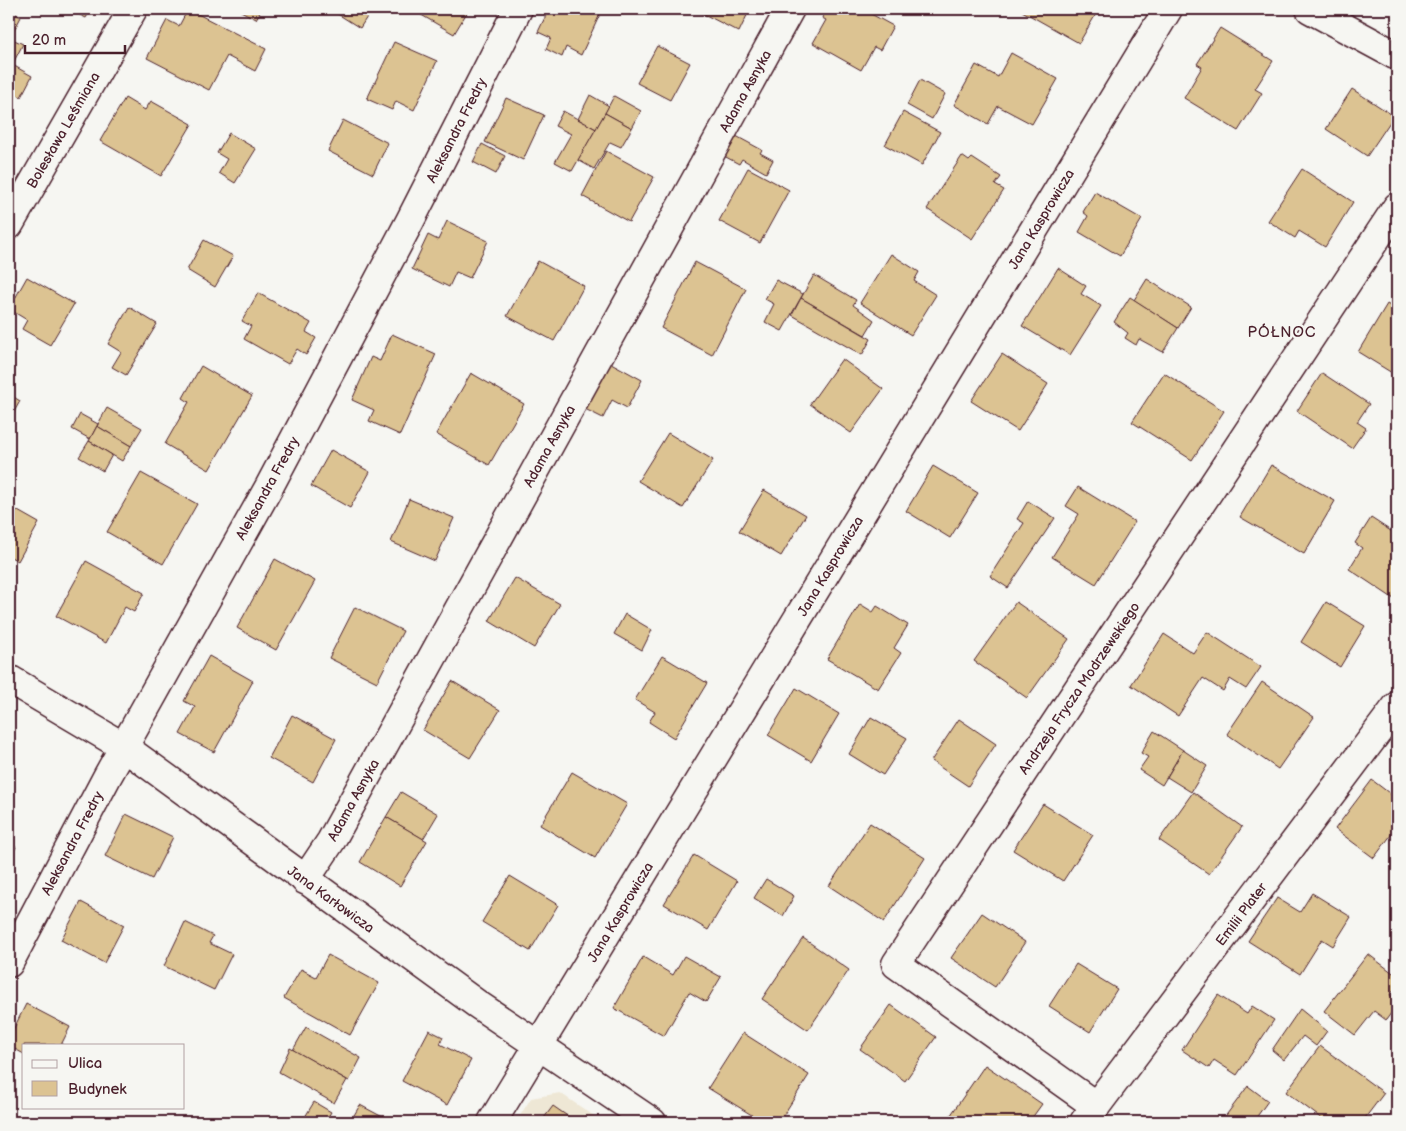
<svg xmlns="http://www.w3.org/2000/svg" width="1406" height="1131" viewBox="0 0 1406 1131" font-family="'Balsamiq Sans',sans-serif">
	<rect width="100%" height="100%" fill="#f6f6f2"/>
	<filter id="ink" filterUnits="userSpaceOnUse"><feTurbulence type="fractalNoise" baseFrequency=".02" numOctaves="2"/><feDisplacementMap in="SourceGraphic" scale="10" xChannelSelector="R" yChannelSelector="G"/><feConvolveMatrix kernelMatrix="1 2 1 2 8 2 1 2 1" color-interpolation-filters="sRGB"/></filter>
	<g filter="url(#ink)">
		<path fill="#eee7d5" d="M560 1093 603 1122H516L531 1098Z"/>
		<g fill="#dcc392" stroke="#4a1f2b">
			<path d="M68 9H91L86 18Z"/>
			<path d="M188 9 266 49 255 71 227 56 209 90 147 58 167 20 179 26Z"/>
			<path d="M237 9H262L256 19Z"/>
			<path d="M335 9H372L360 28 333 11Z"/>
			<path d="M411 9H469L454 34Z"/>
			<path d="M549 9 602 10 581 55 566 47 562 57 546 49 551 38 538 32Z"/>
			<path d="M694 9H750L739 32Z"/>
			<path d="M826 9H862L893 26 880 50 874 47 861 70 813 43 826 20 822 18Z"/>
			<path d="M1023 9H1099L1079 43 1022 11Z"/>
			<path d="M9 11 21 17 10 38 23 44 12 65 9 63Z"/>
			<path d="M1220 28 1273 61 1255 89 1262 93 1238 131 1184 98 1202 67 1197 64Z"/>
			<path d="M394 42 437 61 414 110 396 101 392 110 367 99Z"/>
			<path d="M657 46 690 63 670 100 637 83Z"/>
			<path d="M1011 53 1058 79 1032 124 998 106 988 124 954 105 976 65 998 77Z"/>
			<path d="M9 63 32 76 21 97 9 90Z"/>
			<path d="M920 80 945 94 932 119 907 105Z"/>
			<path d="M1352 89 1394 116 1367 156 1326 129Z"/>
			<path d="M590 95 609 106 596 129 578 119Z"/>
			<path d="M614 96 641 111 632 128 605 113Z"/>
			<path d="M125 98 145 110 151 101 192 124 161 176 100 141Z"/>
			<path d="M506 98 544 115 523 160 485 142Z"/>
			<path d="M563 111 596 129 572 171 555 162 571 134 555 126Z"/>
			<path d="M903 112 940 132 922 165 885 145Z"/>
			<path d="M605 113 632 128 621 147 610 142 594 169 578 160Z"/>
			<path d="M343 120 388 143 373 174 328 151Z"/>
			<path d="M229 133 256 149 235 183 219 173 227 159 217 153Z"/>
			<path d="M736 136 762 150 760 153 773 160 766 173 742 159 739 164 724 156Z"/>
			<path d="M482 144 505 156 496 174 473 162Z"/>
			<path d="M606 151 654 177 629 222 582 196Z"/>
			<path d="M962 156 969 161 972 158 1001 177 995 185 1004 190 972 239 927 209Z"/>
			<path d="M748 168 789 190 760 243 719 221Z"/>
			<path d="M1302 169 1353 202 1325 247 1299 231 1295 238 1268 221Z"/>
			<path d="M1095 192 1142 219 1120 256 1079 232 1088 216 1083 212Z"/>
			<path d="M447 221 488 241 470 278 456 272 449 287 412 269 428 235 438 240Z"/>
			<path d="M204 240 233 256 215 287 187 270Z"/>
			<path d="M891 254 919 272 914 281 936 295 911 335 860 303Z"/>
			<path d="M538 261 584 286 554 341 507 316Z"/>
			<path d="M695 262 746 289 712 355 661 328Z"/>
			<path d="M1058 268 1086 286 1081 294 1101 306 1070 355 1022 326Z"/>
			<path d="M814 275 856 300 853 305 874 320 865 335 801 298Z"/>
			<path d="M27 277 74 304 50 345 22 329 27 320 9 309Z"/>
			<path d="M1147 279 1191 307 1178 328 1134 300Z"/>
			<path d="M776 280 803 294 782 331 765 322 774 304 765 299Z"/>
			<path d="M258 293 311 323 306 332 316 338 306 355 297 349 288 364 244 339 251 326 242 321Z"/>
			<path d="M1130 297 1178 328 1163 352 1139 339 1136 345 1125 338 1128 333 1114 322Z"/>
			<path d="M801 298 871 339 862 355 792 315Z"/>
			<path d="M1387 304 1397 310V376L1358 352Z"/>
			<path d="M129 307 157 324 126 375 112 367 121 352 108 344Z"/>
			<path d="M392 334 436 354 400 435 369 421 374 410 352 400 371 357 380 361Z"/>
			<path d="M1002 354 1048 384 1018 431 971 401Z"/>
			<path d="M602 358 642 380 627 408 612 400 603 418 577 405Z"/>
			<path d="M842 359 883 389 851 433 810 404Z"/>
			<path d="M201 366 252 396 209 470 165 444 189 402 183 398Z"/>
			<path d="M471 373 524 404 489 465 436 434Z"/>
			<path d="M1164 373 1224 411 1192 460 1132 422Z"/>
			<path d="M1322 373 1369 404 1357 422 1366 428 1352 448 1297 411Z"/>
			<path d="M9 394 20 401 9 421Z"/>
			<path d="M107 408 142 428 131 446 97 426Z"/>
			<path d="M80 414 98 424 90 439 72 429Z"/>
			<path d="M97 426 131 446 122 461 89 441Z"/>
			<path d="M668 433 713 460 683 508 638 481Z"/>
			<path d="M89 441 112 455 103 471 79 457Z"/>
			<path d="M331 450 370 472 350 508 311 486Z"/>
			<path d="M1271 465 1335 501 1304 554 1240 517Z"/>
			<path d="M933 466 978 493 950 538 906 511Z"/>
			<path d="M141 473 197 504 163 564 107 532Z"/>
			<path d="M1078 487 1135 522 1096 584 1052 557 1079 514 1066 506Z"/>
			<path d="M764 490 806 515 781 556 739 531Z"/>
			<path d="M409 499 454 518 435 561 391 542Z"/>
			<path d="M1028 501 1055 518 1008 588 990 576 1024 523 1017 519Z"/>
			<path d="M9 506 39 523 18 561 9 556Z"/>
			<path d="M1371 518 1397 535V601L1349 569 1362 548 1355 543Z"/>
			<path d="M275 559 315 581 276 650 237 628Z"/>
			<path d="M86 561 144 593 134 612 125 607 106 643 56 616Z"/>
			<path d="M515 578 560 604 534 648 489 621Z"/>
			<path d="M1016 602 1069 639 1027 698 974 661Z"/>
			<path d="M1326 602 1365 626 1340 667 1301 642Z"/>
			<path d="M860 604 873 612 877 606 908 625 894 648 901 653 878 689 827 659Z"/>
			<path d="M355 607 403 631 377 682 329 658Z"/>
			<path d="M625 614 652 630 642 650 614 634Z"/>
			<path d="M1207 632 1261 667 1246 689 1230 679 1223 691 1203 678 1178 716 1131 685 1164 634 1193 653Z"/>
			<path d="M209 656 253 681 214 752 180 734 195 707 184 701Z"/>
			<path d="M662 656 707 683 674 738 649 722 655 712 635 700Z"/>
			<path d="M452 681 500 710 470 758 423 730Z"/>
			<path d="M1262 682 1314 717 1278 769 1227 734Z"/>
			<path d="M796 688 839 714 811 761 768 735Z"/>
			<path d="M292 715 336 739 313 782 269 758Z"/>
			<path d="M871 717 907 738 883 775 849 754Z"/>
			<path d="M959 719 996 744 968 786 931 761Z"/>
			<path d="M1154 731 1183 750 1162 785 1139 770 1148 757 1141 753Z"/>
			<path d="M1183 750 1207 766 1191 792 1167 777Z"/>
			<path d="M572 772 627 804 595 858 540 825Z"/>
			<path d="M1372 780 1397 799V827L1374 858 1335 829Z"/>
			<path d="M401 792 438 814 423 839 386 817Z"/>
			<path d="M1193 792 1242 827 1209 874 1159 840Z"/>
			<path d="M1043 804 1093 835 1063 881 1013 850Z"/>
			<path d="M126 814 173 837 152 879 105 856Z"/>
			<path d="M386 817 427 841 400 886 360 862Z"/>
			<path d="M870 823 925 858 884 922 829 886Z"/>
			<path d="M9 844 16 847 9 861Z"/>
			<path d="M694 855 737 881 708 930 664 904Z"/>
			<path d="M510 876 558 905 530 951 482 922Z"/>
			<path d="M766 879 794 896 783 916 754 898Z"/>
			<path d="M1312 893 1351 917 1333 946 1322 939 1300 974 1248 941 1277 898 1300 912Z"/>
			<path d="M81 902 124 925 104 963 61 940Z"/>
			<path d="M982 913 1025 942 995 987 951 958Z"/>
			<path d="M185 922 213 936 209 943 232 954 214 990 164 966Z"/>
			<path d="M803 938 849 970 808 1030 762 999Z"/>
			<path d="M1368 954 1397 976V986L1390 995 1397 1000V1005L1386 1020 1374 1011 1355 1035 1324 1011Z"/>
			<path d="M328 955 379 983 350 1035 284 998 301 969 316 977Z"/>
			<path d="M684 956 721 977 706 1002 689 992 664 1036 614 1008 643 957 673 975Z"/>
			<path d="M1076 964 1117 989 1090 1032 1049 1006Z"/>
			<path d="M1218 995 1247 1014 1252 1006 1274 1020 1237 1075 1214 1060 1209 1068 1182 1050Z"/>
			<path d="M26 1004 70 1027 61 1045H24V1054L9 1046V1038Z"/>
			<path d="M891 1005 936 1037 905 1081 860 1049Z"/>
			<path d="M1300 1009 1327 1031 1316 1046 1303 1036 1284 1060 1272 1050Z"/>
			<path d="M306 1027 361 1058 349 1081 293 1050Z"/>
			<path d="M429 1030 443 1037 440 1044 471 1060 447 1105 402 1081Z"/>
			<path d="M743 1033 809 1075 779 1122H763L708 1088Z"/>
			<path d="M1320 1046 1384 1093 1362 1122H1326L1286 1092Z"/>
			<path d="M290 1048 347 1080 334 1103 279 1072Z"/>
			<path d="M985 1065 1042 1104 1029 1122H946Z"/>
			<path d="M1248 1086 1268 1101 1253 1122H1221Z"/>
			<path d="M314 1102 331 1112 325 1122H302Z"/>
			<path d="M360 1105 392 1122H350Z"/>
			<path d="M553 1106 576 1122H541Z"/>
		</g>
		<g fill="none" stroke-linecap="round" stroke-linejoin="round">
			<defs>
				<g id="minor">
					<path d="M1310 9 1397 56"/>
					<path d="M9 225 133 9"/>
					<path d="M9 679 124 747 477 1004 652 1122"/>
					<path d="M305 880 331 841 790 9"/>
					<path d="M9 963 107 777 269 487 410 221 518 9"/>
					<path d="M1096 1106 896 964 1397 207"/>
					<path d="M492 1122 1168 9"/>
					<path d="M1084 1122 1397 706"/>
				</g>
			</defs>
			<use href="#minor" stroke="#4a1f2b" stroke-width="31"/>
			<use href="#minor" stroke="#f6f6f2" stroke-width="28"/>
		</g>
	</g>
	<g text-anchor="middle" stroke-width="4.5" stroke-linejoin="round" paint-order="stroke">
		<g font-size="14" fill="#4a1f2b" stroke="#f6f6f2">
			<text transform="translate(745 91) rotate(-61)" y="5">Adama Asnyka</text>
			<text transform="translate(63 130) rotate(-60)" y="5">Bolesława Leśmiana</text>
			<text transform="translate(456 130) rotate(-63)" y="5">Aleksandra Fredry</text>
			<text transform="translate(1041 219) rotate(-59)" y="5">Jana Kasprowicza</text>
			<text transform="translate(549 446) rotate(-61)" y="5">Adama Asnyka</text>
			<text transform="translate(267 488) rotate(-61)" y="5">Aleksandra Fredry</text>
			<text transform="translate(830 566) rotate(-59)" y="5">Jana Kasprowicza</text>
			<text transform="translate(1079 688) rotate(-56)" y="5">Andrzeja Frycza Modrzewskiego</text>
			<text transform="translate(353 800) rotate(-61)" y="5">Adama Asnyka</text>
			<text transform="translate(72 843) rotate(-62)" y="5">Aleksandra Fredry</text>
			<text transform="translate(331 899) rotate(36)" y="5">Jana Karłowicza</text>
			<text transform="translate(620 912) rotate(-59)" y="5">Jana Kasprowicza</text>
			<text transform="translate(1241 914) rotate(-53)" y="5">Emilii Plater</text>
		</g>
		<g font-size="15" letter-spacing="1" fill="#4a1f2b" stroke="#f6f6f2">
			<text x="1282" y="337">PÓŁNOC</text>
		</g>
	</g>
	<rect width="1406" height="1131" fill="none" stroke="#f6f6f2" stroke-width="30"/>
	<rect x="15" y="15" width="1376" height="1101" fill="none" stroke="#4a1f2b" stroke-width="2" filter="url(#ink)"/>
	<rect x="22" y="1044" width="162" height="65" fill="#f6f6f2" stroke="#b1a0a2"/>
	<rect x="32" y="1060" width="25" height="8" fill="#f6f6f2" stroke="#b1a0a2"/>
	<text x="68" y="1068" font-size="15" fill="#4a1f2b">Ulica</text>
	<rect x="32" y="1081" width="25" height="15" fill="#dcc392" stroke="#b1a0a2"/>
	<text x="68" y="1094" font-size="15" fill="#4a1f2b">Budynek</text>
	<path d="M25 45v8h100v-8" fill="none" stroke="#4a1f2b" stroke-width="2.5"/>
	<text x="32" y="45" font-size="15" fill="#4a1f2b" stroke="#f6f6f2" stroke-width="4" paint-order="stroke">20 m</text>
</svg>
